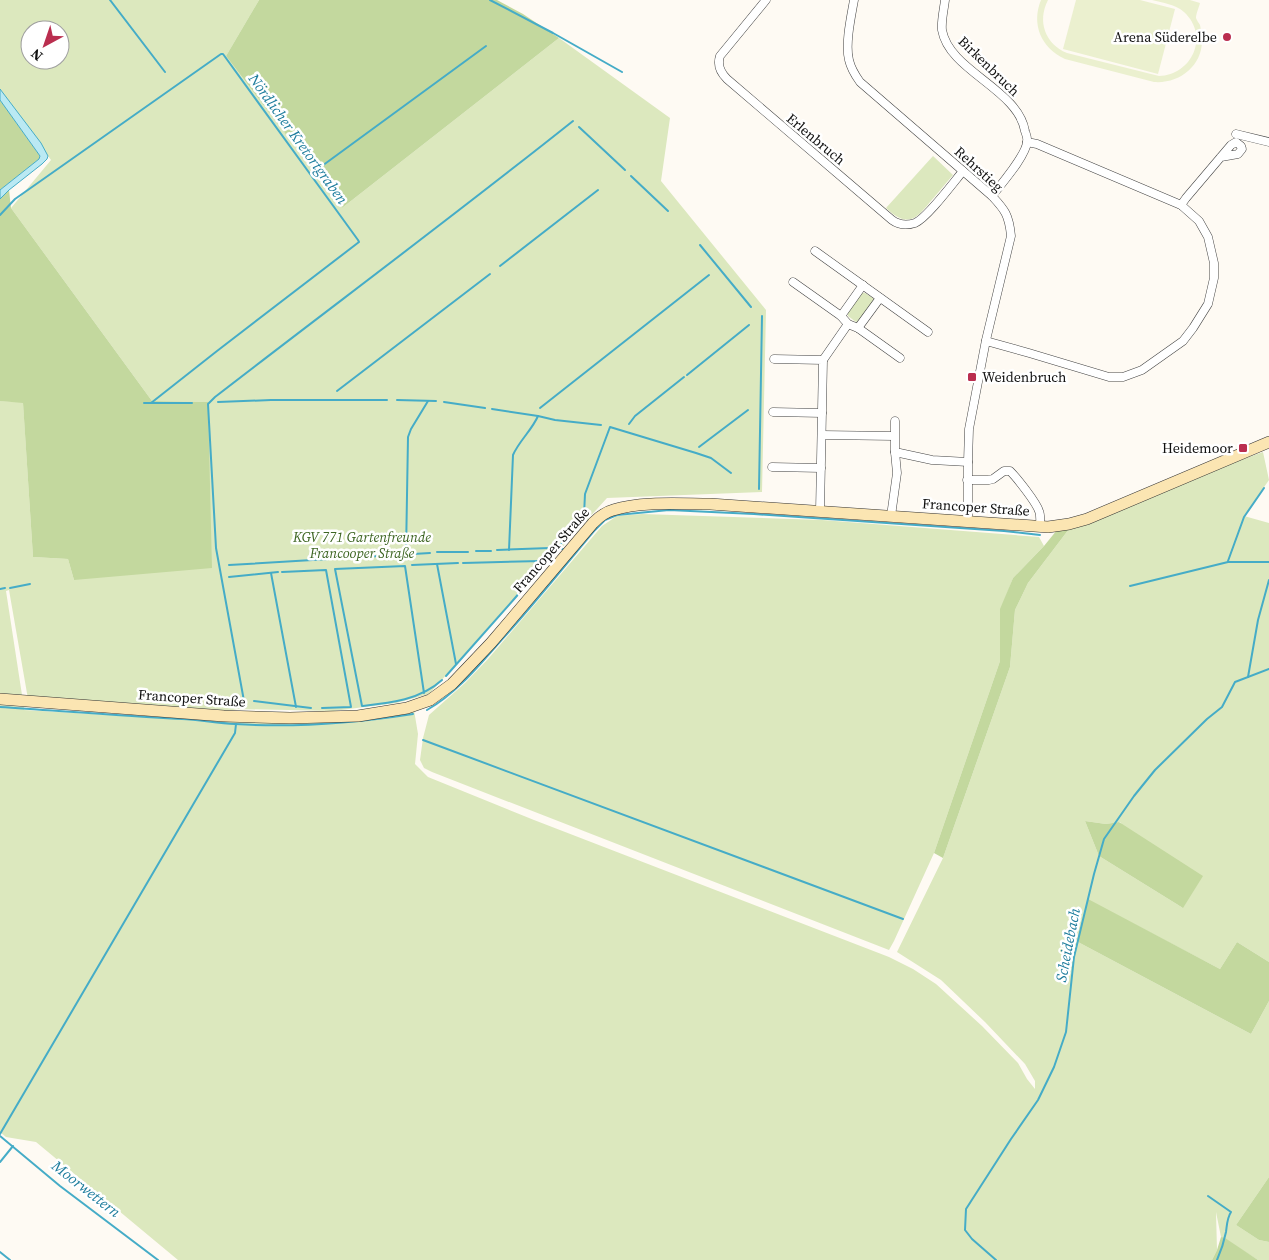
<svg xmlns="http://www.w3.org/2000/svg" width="1269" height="1260" viewBox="0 0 1269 1260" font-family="'Source Serif 4',serif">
	<rect width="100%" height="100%" fill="#fefaf3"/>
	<g fill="#dce8be" fill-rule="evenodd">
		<path d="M0 0H259L226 56 342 208 559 38 670 118 661 181 766 310 762 492 607 498 429 694 396 703 333 711 237 709 224 712 28 699 9 590 6 591 22 695 21 698 0 696V401L23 402 33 557 68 559 74 580 208 402 152 401 11 208 51 160 0 89ZM30 30H60V60H30Z"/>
		<path d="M933 156 953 175C945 184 938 193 930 202 915 221 906 227 886 208Z"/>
		<path d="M862 293H865L873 298V301L859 321 856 322 848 316V312Z"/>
		<path d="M1263 452 1269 480 1244 516 1269 523V962L1237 942 1220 969 1088 900 1078 942 1251 1034 1269 1001V1177L1236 1225 1259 1240 1269 1242V1260H1258L1221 1237 1216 1212 1217 1250 1212 1260H178L36 1142 6 1137 0 1132V705L24 707V710L211 721 325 722 414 710 418 734 415 764 428 777 534 820 889 957 913 969 936 984 982 1026 1018 1063 1027 1079 1035 1089V1081L1025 1064 985 1022 941 980 897 952 943 858 1010 667 1015 610 1028 583 1069 529 1142 495ZM1085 821 1106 824 1120 822 1183 908 1099 856Z"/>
		<path d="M642 514 822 520 1039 537 1044 546 1013 578 1001 609 1000 661 934 853 894 941 889 950 432 772 424 768 420 760 423 738 429 715 465 683 488 659 602 526 617 516Z"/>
	</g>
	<g fill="#c3d89e">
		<path d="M259 0H497L523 14 559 38 342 208 226 56Z"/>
		<path d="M0 100 40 156 39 159 0 190Z"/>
		<path d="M9 190 11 208 152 401 208 402 212 568 74 580 68 559 33 557 23 403 0 401V199Z"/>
		<path d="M1069 529 1028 583 1015 610 1010 667 943 858 934 853 1000 661V609L1013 578 1044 546 1057 530Z"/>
		<path d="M1085 821 1106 824 1119 822 1203 876 1183 908 1099 856Z"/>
		<path d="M1088 899 1220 969 1237 942 1269 962V1001L1251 1034 1078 942Z"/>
		<path d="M1269 1177V1242L1259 1240 1236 1225Z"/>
		<path d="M1221 1237 1225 1238 1258 1260H1212L1217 1250Z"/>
	</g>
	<g fill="#ebf0cf">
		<path d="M1041 0H1048C1037 21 1045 44 1067 53L1159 76C1192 75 1210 36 1184 12 1175 4 1163 3 1152 0H1190L1200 3C1199 7 1196 14 1196 18 1197 21 1199 23 1200 25 1201 30 1202 35 1202 41 1202 66 1179 84 1154 82L1065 59C1041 48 1031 24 1041 0Z"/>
		<path d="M1076 0H1140L1175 9 1158 74 1063 49Z"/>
	</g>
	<path fill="#bae9f3" stroke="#45acc7" d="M0 89 41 143 48 156 47 159 42 164 9 190 0 199V190L39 159 40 156 0 100Z"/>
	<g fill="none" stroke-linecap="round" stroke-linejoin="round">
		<g stroke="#45acc7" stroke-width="2">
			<path d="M110 0 165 72"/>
			<path d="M490 0 553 33 622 72"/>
			<path d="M579 127 625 170"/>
			<path d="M311 174 486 46"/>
			<path d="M631 176 668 211"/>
			<path d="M0 215 15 199 221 54H223L358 240 359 242 217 351 151 403H144"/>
			<path d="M700 245 751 307"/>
			<path d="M500 266 598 190"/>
			<path d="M687 375 749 325"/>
			<path d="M337 391 490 274"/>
			<path d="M397 400 436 401"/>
			<path d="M218 402 271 400H387"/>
			<path d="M444 402 485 408"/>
			<path d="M151 403H192"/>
			<path d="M540 408 709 275"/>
			<path d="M492 409 538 416 555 420 601 425"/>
			<path d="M629 424 635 416 684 377"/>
			<path d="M699 447 748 410"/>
			<path d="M759 489 762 316"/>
			<path d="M554 548 563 549"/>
			<path d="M558 548 584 515 585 494 610 427 696 453 711 458 731 473"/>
			<path d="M497 550 550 548"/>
			<path d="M509 550 513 455C519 441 532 430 538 416"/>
			<path d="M476 551H491"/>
			<path d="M437 552H468"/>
			<path d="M406 554 408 437 411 429 428 401"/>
			<path d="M1228 561 1244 517 1264 488"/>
			<path d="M437 564 456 664"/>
			<path d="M229 565 430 553"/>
			<path d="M412 565 458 563"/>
			<path d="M282 572 326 570 351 707 322 708"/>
			<path d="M271 573 296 707"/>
			<path d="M229 577 278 572"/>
			<path d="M1130 586 1228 562H1269"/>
			<path d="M10 588 30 584"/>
			<path d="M0 589 5 588"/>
			<path d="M446 676 515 598 543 565 541 561 463 563"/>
			<path d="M1248 677 1258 620 1269 580"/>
			<path d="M424 693 405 566 335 569 362 706C390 703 420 700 442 680"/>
			<path d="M254 701 311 708"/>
			<path d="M243 706 244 701 216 548 208 404 215 397C334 305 455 215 573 121"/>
			<path d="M0 707C61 711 121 716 182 719 200 720 217 723 235 724 295 728 355 723 413 714"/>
			<path d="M427 710C455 694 476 669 497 645 531 608 562 569 594 531L605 520 617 515 669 510 754 514 1004 531 1040 535"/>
			<path d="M423 740 903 919"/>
			<path d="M0 1134 235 733 236 724"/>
			<path d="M0 1136 60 1186 158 1260"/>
			<path d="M0 1162 13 1146"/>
			<path d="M1208 1196 1231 1212C1227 1218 1227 1225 1226 1232 1224 1242 1221 1251 1217 1260"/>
			<path d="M0 1252 10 1260"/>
			<path d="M996 1260 972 1239 965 1230 966 1209 1011 1139 1038 1100 1054 1067 1066 1032 1074 957 1094 874 1104 839 1134 796 1155 770 1207 719 1222 707 1235 682 1269 669"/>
		</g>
		<defs>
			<g id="street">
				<path d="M766 0 720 56C717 65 720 72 727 79L892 220C899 225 906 226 915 223 927 218 953 183 963 171"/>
				<path d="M854 0C851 17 845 44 849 60 851 69 855 75 860 82L992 196C1005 210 1009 215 1011 236L986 340 969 429 968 462V522"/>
				<path d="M945 0C944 9 941 21 942 30 949 71 1018 89 1025 131 1026 134 1028 139 1027 142 1026 156 1001 184 992 196"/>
				<path d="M1236 134 1269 142"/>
				<path d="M1181 205 1186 198 1231 145 1236 142 1241 146 1242 149 1238 154 1221 157"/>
				<path d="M815 251 928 332"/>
				<path d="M793 282 841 316 848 324 858 328 900 358"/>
				<path d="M841 316 863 285"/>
				<path d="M858 328 880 298"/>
				<path d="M986 341 1029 353 1109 377H1123L1142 370 1183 341 1193 328 1208 304 1214 278V263L1208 237 1199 221 1181 205 1037 144 1027 142"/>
				<path d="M774 359 823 360 820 511"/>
				<path d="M823 360 848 324"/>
				<path d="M773 412 822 413"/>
				<path d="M822 435 894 436"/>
				<path d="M895 452 932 460 968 462"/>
				<path d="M772 467 821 468"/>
				<path d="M967 480H989L993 479 1004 471H1010C1017 478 1036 502 1039 511 1041 515 1040 522 1040 527"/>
				<path d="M891 516 897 473 895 452V421"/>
			</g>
			<path id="secondary" d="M0 699 224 716 290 718 358 716 407 708 430 700 452 684 491 643 593 523C599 517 605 512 613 510 641 501 681 504 710 504L1048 527 1069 524 1087 519 1269 442"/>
		</defs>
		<use href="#street" stroke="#434343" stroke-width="9"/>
		<use href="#secondary" stroke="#323232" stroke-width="12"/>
		<use href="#street" stroke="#fff" stroke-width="8"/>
		<use href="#secondary" stroke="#fbe5b2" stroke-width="11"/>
	</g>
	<g fill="#ba2e4f" stroke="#fff" stroke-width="2">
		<circle cx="1227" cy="37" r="5"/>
		<rect x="967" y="372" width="10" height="10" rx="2.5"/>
		<rect x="1238" y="443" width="10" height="10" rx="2.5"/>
	</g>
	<g text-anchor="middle" stroke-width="5" stroke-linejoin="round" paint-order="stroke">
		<g font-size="14" fill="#101010" stroke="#fff" text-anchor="end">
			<text x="1217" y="42">Arena Süderelbe</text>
			<text x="982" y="382" text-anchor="start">Weidenbruch</text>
			<text x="1233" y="453">Heidemoor</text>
		</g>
		<g font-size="14" fill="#101010" stroke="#fff">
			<text transform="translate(989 66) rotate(44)" y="5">Birkenbruch</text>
			<text transform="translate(816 139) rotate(40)" y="5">Erlenbruch</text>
			<text transform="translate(979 169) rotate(42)" y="5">Rehrstieg</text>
			<text transform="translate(976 507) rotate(4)" y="5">Francoper Straße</text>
			<text transform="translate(551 550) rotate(-49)" y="5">Francoper Straße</text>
			<text transform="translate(192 698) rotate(4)" y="5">Francoper Straße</text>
		</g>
		<g font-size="14" font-style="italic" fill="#3d6522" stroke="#fff">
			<text x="362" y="542">KGV 771 Gartenfreunde<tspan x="362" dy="16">Francooper Straße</tspan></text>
		</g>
		<g font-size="15" font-style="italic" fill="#1e7d9d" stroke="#fff">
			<text transform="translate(298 139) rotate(54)" y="5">Nördlicher Kretortgraben</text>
			<text transform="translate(1068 945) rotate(-79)" y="5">Scheidebach</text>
			<text transform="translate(86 1189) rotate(38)" y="5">Moorwettern</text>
		</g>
	</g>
	<g transform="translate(45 45) rotate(220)"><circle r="24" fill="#ffffff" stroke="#9f9f9f"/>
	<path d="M0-4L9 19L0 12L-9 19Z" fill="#ba2e4f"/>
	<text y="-8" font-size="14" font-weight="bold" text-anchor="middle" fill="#101010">N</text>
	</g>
</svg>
